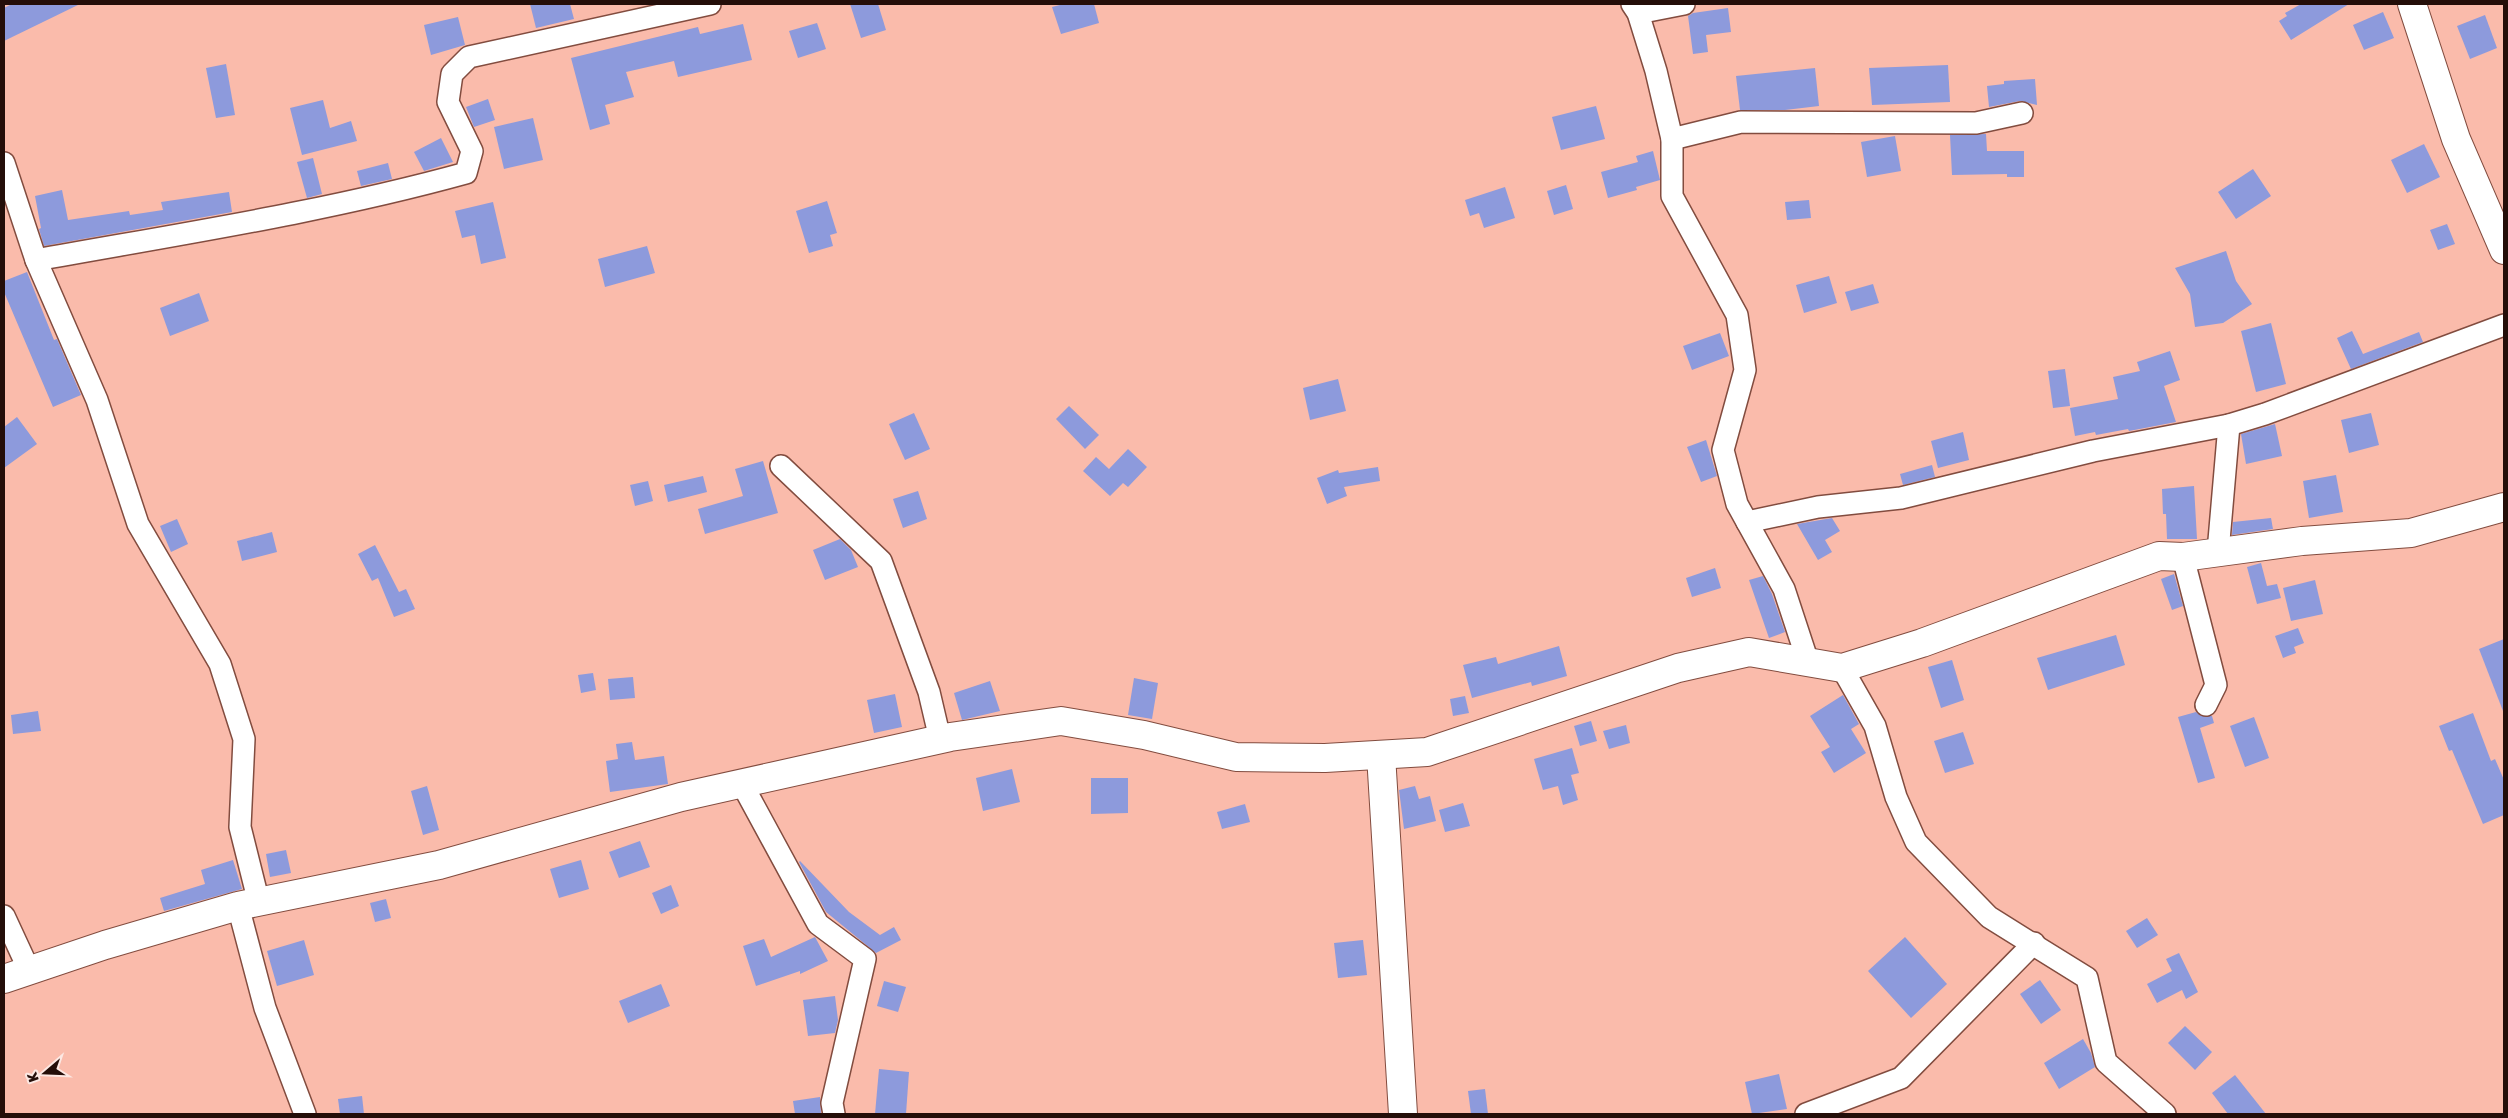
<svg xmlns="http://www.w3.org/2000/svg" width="2508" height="1118" viewBox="0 0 2508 1118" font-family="Rubik,sans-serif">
	<rect width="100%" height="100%" fill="#fabbab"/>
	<g fill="#8d9adc">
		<path d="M12 4H80L4 41V8Z"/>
		<path d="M530 4H570L574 19 536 28Z"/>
		<path d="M850 4H878L886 30 861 38Z"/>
		<path d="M1064 4H1094L1099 23 1061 34 1052 7Z"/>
		<path d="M2301 4H2349L2291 40 2279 21 2287 16 2285 13Z"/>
		<path d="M1728 8 1731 32 1706 35 1708 52 1693 54 1688 16 1693 13Z"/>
		<path d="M2383 12 2394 38 2364 50 2353 25Z"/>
		<path d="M2485 15 2497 48 2470 59 2457 26Z"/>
		<path d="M458 17 465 45 431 55 424 25Z"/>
		<path d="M817 23 826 49 798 58 789 31Z"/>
		<path d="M743 24 752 60 678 77 674 61 626 72 634 97 605 105 610 124 590 130 571 58 698 27 700 34Z"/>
		<path d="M226 64 235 115 216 118 206 68Z"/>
		<path d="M1948 65 1950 102 1872 105 1869 68Z"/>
		<path d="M1815 68 1819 106 1785 110H1740L1736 76Z"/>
		<path d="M2035 79 2037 105 2020 101 1989 107 1987 86 2004 84V81Z"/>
		<path d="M488 99 495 120 474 127 466 107Z"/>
		<path d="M323 100 330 128 351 121 357 141 302 155 290 108Z"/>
		<path d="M1596 106 1605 139 1561 150 1552 117Z"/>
		<path d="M533 118 543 160 504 169 494 127Z"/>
		<path d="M1986 134 1987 151H2024V177H2007V174L1952 175 1950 135Z"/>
		<path d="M1895 136 1901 171 1867 177 1861 142Z"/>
		<path d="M441 138 453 162 424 171 414 152Z"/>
		<path d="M2424 144 2440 177 2407 193 2391 160Z"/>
		<path d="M1653 151 1660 180 1636 187 1637 190 1608 198 1601 172 1638 162 1636 156Z"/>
		<path d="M313 158 322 194 307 198 297 162Z"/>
		<path d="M388 163 392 179 361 186 357 171Z"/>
		<path d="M2253 169 2271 196 2236 219 2218 192Z"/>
		<path d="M1566 185 1573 209 1554 215 1547 191Z"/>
		<path d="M1505 187 1515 218 1484 228 1479 213 1470 216 1465 200Z"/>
		<path d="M62 190 68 220 129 211 130 215 163 210 161 202 229 192 232 212 44 246 39 229 41 228 35 196Z"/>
		<path d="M1809 200 1811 218 1787 220 1785 202Z"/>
		<path d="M827 201 837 233 830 235 833 246 809 253 796 211Z"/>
		<path d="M493 202 506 258 481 264 475 235 462 238 455 211Z"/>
		<path d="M2447 224 2455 244 2438 250 2430 230Z"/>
		<path d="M647 246 655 273 605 287 598 259Z"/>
		<path d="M2226 251 2236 281 2252 304 2223 323 2195 327 2190 294 2175 268Z"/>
		<path d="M27 272 54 340 57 339 81 395 53 407 4 292V281Z"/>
		<path d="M1829 276 1837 303 1804 313 1796 285Z"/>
		<path d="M1873 284 1879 303 1851 311 1845 292Z"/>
		<path d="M199 293 209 321 170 336 160 308Z"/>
		<path d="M2271 323 2286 384 2256 392 2241 331Z"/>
		<path d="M2352 331 2363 354 2419 332 2423 342 2351 369 2337 338Z"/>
		<path d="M1720 333 1729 356 1692 370 1683 346Z"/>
		<path d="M2170 351 2180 380 2164 386 2176 422 2129 431 2128 429 2096 435 2095 432 2075 436 2070 408 2118 399 2113 377 2140 371 2137 362Z"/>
		<path d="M2065 369 2070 406 2053 408 2048 371Z"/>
		<path d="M1338 379 1346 411 1310 420 1303 388Z"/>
		<path d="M1069 406 1099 435 1085 449 1056 419Z"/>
		<path d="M914 413 930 449 905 460 889 424Z"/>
		<path d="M2371 413 2379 445 2349 453 2341 420Z"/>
		<path d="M17 417 37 444 4 468V427Z"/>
		<path d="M2275 424 2282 456 2246 464 2241 434Z"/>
		<path d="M1963 432 1969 460 1938 468 1931 441Z"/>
		<path d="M1706 440 1717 476 1701 482 1687 447Z"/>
		<path d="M1128 449 1147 467 1128 487 1123 483 1110 496 1083 471 1096 457 1109 469Z"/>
		<path d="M763 461 778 513 705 534 698 509 743 496 735 469Z"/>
		<path d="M1932 465 1935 477 1903 485 1900 474Z"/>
		<path d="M1378 467 1380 481 1344 487 1347 496 1327 504 1317 478 1338 470 1339 473Z"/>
		<path d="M2336 475 2343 512 2309 518 2303 481Z"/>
		<path d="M703 476 707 492 668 502 664 485Z"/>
		<path d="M648 481 653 501 635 506 630 485Z"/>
		<path d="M2194 486 2197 539H2167L2166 514H2163L2162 489Z"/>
		<path d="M918 491 927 519 903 528 893 499Z"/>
		<path d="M1832 518 1840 531 1825 540 1832 552 1818 560 1797 524Z"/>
		<path d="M2271 518 2273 529 2232 535 2233 522Z"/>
		<path d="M177 519 188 544 171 552 160 526Z"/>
		<path d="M272 532 277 552 242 561 237 541Z"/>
		<path d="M840 539 851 550 858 567 825 580 813 550Z"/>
		<path d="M375 545 399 592 406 589 415 609 394 617 378 578 372 581 358 554Z"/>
		<path d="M2261 563 2267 586 2277 584 2281 598 2257 604 2247 567Z"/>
		<path d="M1715 568 1721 588 1692 597 1686 578Z"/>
		<path d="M2174 574 2183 606 2172 610 2161 579Z"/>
		<path d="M1763 576 1772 594 1785 632 1769 638 1749 580Z"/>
		<path d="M2315 580 2323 614 2291 621 2283 588Z"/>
		<path d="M2298 628 2304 643 2294 647 2296 653 2283 658 2275 636Z"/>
		<path d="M2116 635 2125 665 2048 690 2037 658Z"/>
		<path d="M2504 639V711H2503L2479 649Z"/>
		<path d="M1559 646 1567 676 1532 686 1531 682 1472 698 1463 665 1496 657 1498 664Z"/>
		<path d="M1952 660 1964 700 1941 708 1928 667Z"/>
		<path d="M593 673 596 690 581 693 578 675Z"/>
		<path d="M633 677 635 698 610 700 608 679Z"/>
		<path d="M1134 678 1158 683 1152 719 1128 715Z"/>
		<path d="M990 681 1000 711 962 720 954 693Z"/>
		<path d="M895 694 902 727 874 733 867 700Z"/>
		<path d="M1843 695 1859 724 1851 729 1866 753 1834 773 1821 752 1830 747 1810 716Z"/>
		<path d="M1465 696 1469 713 1453 716 1450 699Z"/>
		<path d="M38 711 41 731 13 734 11 715Z"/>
		<path d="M2196 712 2201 716H2212L2214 723 2200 728 2215 778 2198 783 2178 717Z"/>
		<path d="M2473 713 2491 761 2495 759 2504 780V815L2483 824 2452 750 2449 751 2439 726Z"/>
		<path d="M2254 717 2269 758 2245 767 2230 726Z"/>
		<path d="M1591 721 1597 741 1580 746 1574 726Z"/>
		<path d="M1626 725 1630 743 1609 749 1603 731Z"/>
		<path d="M1963 732 1974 764 1945 773 1934 741Z"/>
		<path d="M632 742 635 760 664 756 668 784 610 792 606 761 618 759 616 744Z"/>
		<path d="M1572 748 1579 773 1571 775 1578 800 1563 805 1558 786 1543 790 1534 759Z"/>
		<path d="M1012 769 1020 802 983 811 976 778Z"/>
		<path d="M1091 778H1128V813L1091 814Z"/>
		<path d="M427 786 439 830 423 835 411 791Z"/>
		<path d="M1415 786 1419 799 1430 796 1436 821 1404 829 1399 790Z"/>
		<path d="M1463 803 1470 826 1445 832 1439 810Z"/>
		<path d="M1245 804 1250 822 1222 829 1217 812Z"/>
		<path d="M640 841 650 867 619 878 609 852Z"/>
		<path d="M286 850 291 873 270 877 266 854Z"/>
		<path d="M233 860 242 889 164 911 160 898 205 884 201 870Z"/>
		<path d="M581 860 589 889 559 898 550 869Z"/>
		<path d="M800 861 849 912 880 935 894 927 901 940 876 953 826 912 799 862Z"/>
		<path d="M671 885 679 906 661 914 652 893Z"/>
		<path d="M386 899 391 918 375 922 370 903Z"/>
		<path d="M2147 918 2158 935 2137 948 2126 931Z"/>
		<path d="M815 937 828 961 800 974V971L756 986 743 946 764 939 771 957Z"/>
		<path d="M1905 937 1947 984 1911 1018 1868 971Z"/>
		<path d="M304 940 314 975 277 986 267 951Z"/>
		<path d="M1363 940 1367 975 1338 978 1334 943Z"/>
		<path d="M2179 953 2198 992 2186 999 2182 990 2157 1003 2147 984 2172 971 2166 959Z"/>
		<path d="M2040 980 2061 1010 2041 1024 2020 994Z"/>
		<path d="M884 981 906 987 898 1012 877 1006Z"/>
		<path d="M661 984 670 1006 628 1023 619 1001Z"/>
		<path d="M835 996 838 1020 835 1033 808 1036 803 1000Z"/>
		<path d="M2185 1026 2212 1052 2195 1070 2168 1043Z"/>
		<path d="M2083 1039 2091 1053 2095 1067 2059 1089 2044 1063Z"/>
		<path d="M879 1069 909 1072 906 1114H875Z"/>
		<path d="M1779 1074 1787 1109 1752 1114 1745 1082Z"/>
		<path d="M2235 1075 2266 1114H2228L2212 1093Z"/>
		<path d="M1485 1089 1488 1114H1471L1468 1091Z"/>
		<path d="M362 1096 364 1114H340L338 1099Z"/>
		<path d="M820 1097 821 1114H795L793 1101Z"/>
	</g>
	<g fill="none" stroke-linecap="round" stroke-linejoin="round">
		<defs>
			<g id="minor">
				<path d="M1632 4 1638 13 1656 71 1672 139V196L1737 315 1745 370 1723 450 1737 504 1784 589 1808 662"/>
				<path d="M1638 13 1684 4"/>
				<path d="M1672 139 1741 122 1976 123 2022 113"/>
				<path d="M4 163 36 260 97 400 138 524 220 664 244 739 240 827 259 903"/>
				<path d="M36 260C180 234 325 212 466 173L472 151 448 102 452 74 469 57 710 4"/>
				<path d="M781 466 881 561 929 692 940 739"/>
				<path d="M1747 522 1818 507 1901 498 2093 451 2229 425 2265 414 2504 325"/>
				<path d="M2218 552 2229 425"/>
				<path d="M2183 557 2216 685 2206 705"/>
				<path d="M1842 668 1875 726 1896 797 1916 842 1989 917 2087 978 2106 1062 2165 1114"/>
				<path d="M742 784 818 924 865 959 832 1103 834 1114"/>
				<path d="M238 906 265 1008 305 1114"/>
				<path d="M4 916 29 970"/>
				<path d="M1806 1114 1901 1078 2034 943"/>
			</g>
			<g id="tertiary">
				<path d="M2412 4 2456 139 2504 250"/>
				<path d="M1381 755 1403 1114"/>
				<path d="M4 979 105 945 238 906 439 865 681 797 950 737 1061 721 1144 735 1236 757 1325 758 1427 752 1678 668 1749 652 1842 668 1922 643 2159 556 2183 557 2302 541 2411 533 2504 507"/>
			</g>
		</defs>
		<use href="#minor" stroke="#824c3f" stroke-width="24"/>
		<use href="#tertiary" stroke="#824c3f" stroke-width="30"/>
		<use href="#minor" stroke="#fff" stroke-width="21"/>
		<use href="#tertiary" stroke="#fff" stroke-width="28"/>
	</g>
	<rect width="2508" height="1118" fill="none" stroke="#240e09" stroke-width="10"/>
	<g transform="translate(45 1073) rotate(251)" stroke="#fce8e3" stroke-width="4" paint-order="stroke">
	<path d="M0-4L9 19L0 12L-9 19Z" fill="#240e09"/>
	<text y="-8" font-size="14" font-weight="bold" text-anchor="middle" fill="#240e09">K</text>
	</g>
</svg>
